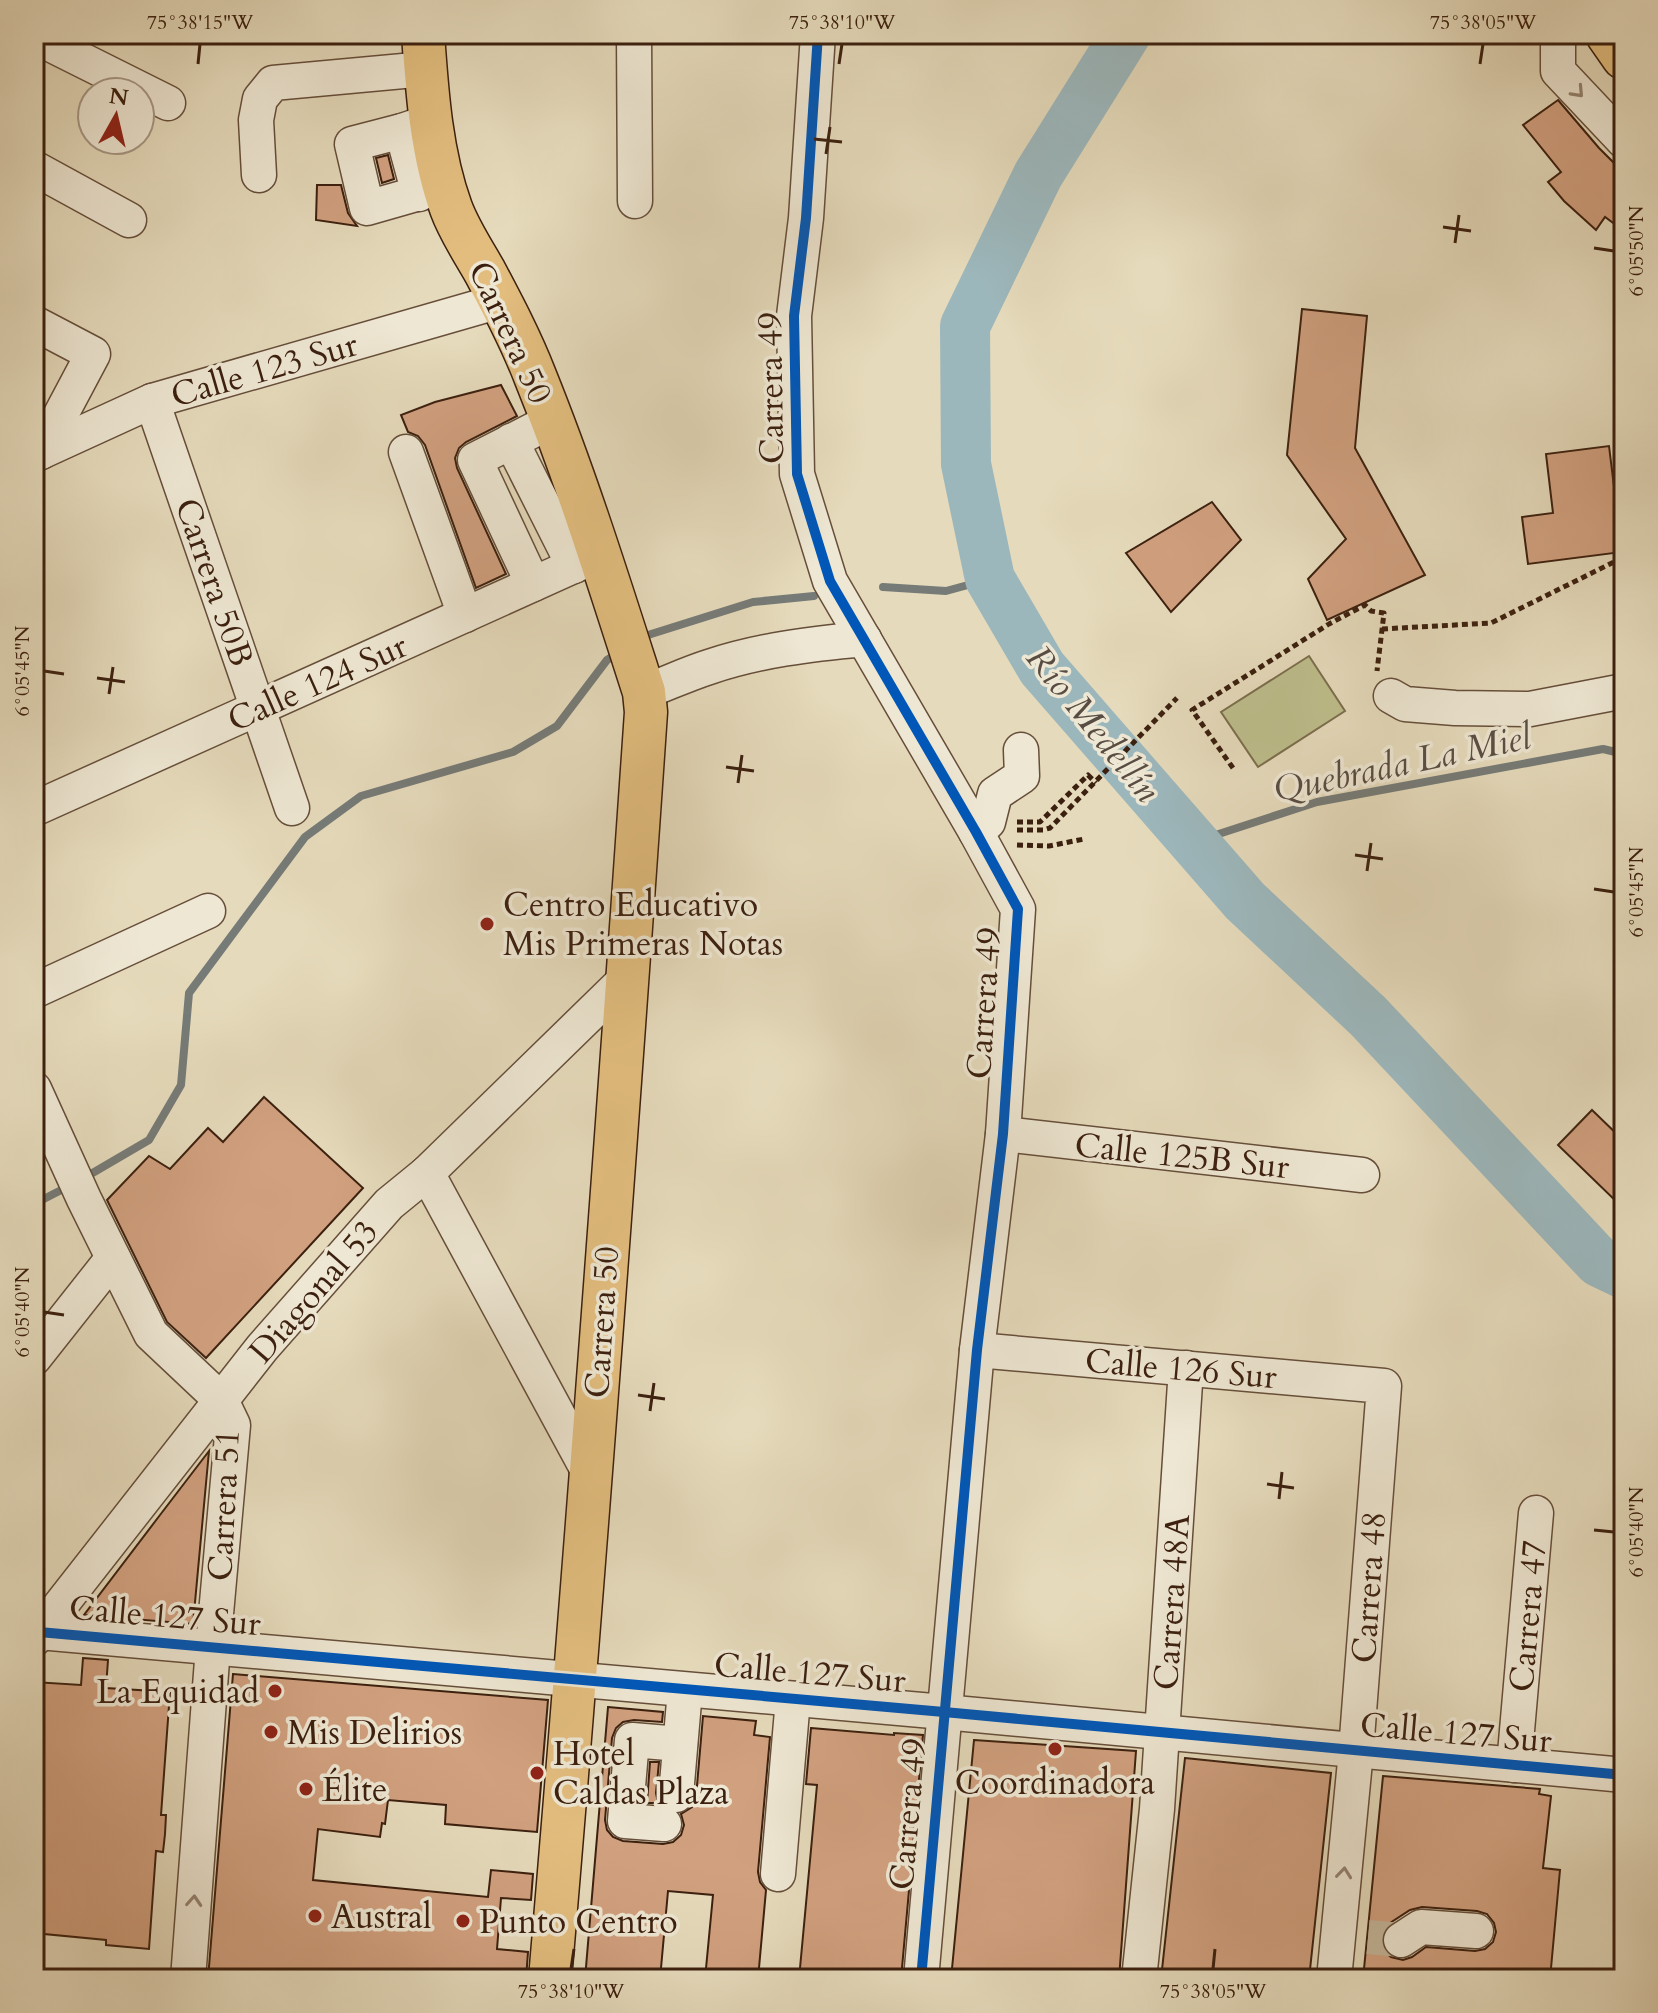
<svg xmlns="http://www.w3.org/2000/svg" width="1658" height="2013" viewBox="0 0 1658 2013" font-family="Cardo,serif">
	<rect width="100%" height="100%" fill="#e5dabb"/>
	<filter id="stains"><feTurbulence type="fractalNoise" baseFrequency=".0025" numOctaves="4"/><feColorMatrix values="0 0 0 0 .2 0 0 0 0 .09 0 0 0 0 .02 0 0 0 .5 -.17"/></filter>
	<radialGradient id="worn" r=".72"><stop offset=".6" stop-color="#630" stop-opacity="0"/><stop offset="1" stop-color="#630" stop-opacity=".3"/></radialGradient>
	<path fill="#bdbd8b" stroke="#7c6e4d" stroke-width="2" d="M1309 656 1345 711 1258 767 1221 712Z"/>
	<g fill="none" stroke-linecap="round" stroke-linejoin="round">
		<g stroke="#767b77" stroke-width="8">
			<path d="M883 587 946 591 990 579"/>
			<path d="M642 639 648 635 753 602 814 596"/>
			<path d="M1194 842 1317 802 1603 749 1624 754"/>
			<path d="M84 1178 149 1140 181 1085 189 993 305 837 361 796 513 752 557 726 607 660 620 652"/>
			<path d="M34 1204 69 1186"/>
		</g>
		<path stroke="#9cb7bc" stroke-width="50" d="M1126 34 1038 175 965 326 966 464 990 579 1042 668 1245 901 1368 1016 1599 1262 1624 1274"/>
	</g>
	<g fill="#d1a07f" stroke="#3c200f" stroke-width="2" fill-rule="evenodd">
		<path d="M1558 100 1599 148 1624 173V231L1605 217 1596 230 1564 201 1548 182 1561 172 1523 125Z"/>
		<path d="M388 155 394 179 382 183 376 158Z"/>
		<path d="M317 185H341L348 213 357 226 316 220Z"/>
		<path d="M1302 309 1367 316 1355 448 1425 575 1327 620 1308 579 1346 539 1287 455Z"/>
		<path d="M501 385 517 416 466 442 459 448 455 458 457 468 506 574 476 588 425 445 418 436 408 432 401 415 435 402Z"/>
		<path d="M1609 446 1622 552 1528 564 1522 517 1553 513 1546 454Z"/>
		<path d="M1212 502 1241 540 1171 612 1126 553Z"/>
		<path d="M264 1097 363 1188 206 1358 167 1322 107 1200 149 1156 170 1169 208 1128 223 1142Z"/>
		<path d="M1592 1110 1624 1141V1209L1558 1145Z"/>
		<path d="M209 1451 193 1624 84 1615 160 1515Z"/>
		<path d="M83 1658 108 1660 106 1688 170 1692 161 1815H166L165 1834 163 1852 156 1851 149 1949 106 1945V1940L34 1933V1682L81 1685Z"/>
		<path d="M233 1674 548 1700 537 1832 445 1824 446 1805 388 1800 385 1824 382 1823 380 1837 318 1829 313 1880 488 1897 491 1870 533 1874 531 1900 501 1898 497 1949 528 1952 526 1979H208Z"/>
		<path d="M608 1707 663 1712 662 1722 634 1720 623 1722 616 1728 612 1738 605 1820 607 1830 613 1837 623 1841 663 1844 673 1842 681 1835 684 1825 681 1814 692 1807 696 1797 703 1716 756 1721 754 1735 770 1737 758 1872 760 1882 766 1890 758 1979H705L713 1895 668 1891 660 1979H585Z"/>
		<path d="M811 1728 894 1735V1733L923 1735 901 1979H799L817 1785 806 1784Z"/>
		<path d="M974 1740 1136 1751 1119 1979H951Z"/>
		<path d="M1185 1758 1331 1773 1309 1979H1161Z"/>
		<path d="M650 1762H659L656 1793 658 1803H647Z"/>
		<path d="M1383 1776 1540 1789 1539 1794 1551 1796 1543 1868 1560 1870 1550 1979H1363ZM1422 1907 1477 1911 1487 1914 1494 1923 1496 1932 1493 1942 1485 1949 1475 1951 1426 1947 1412 1957 1403 1960 1391 1957 1385 1952 1381 1942 1384 1930 1390 1923 1410 1910Z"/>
	</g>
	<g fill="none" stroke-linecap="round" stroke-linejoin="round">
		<path stroke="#c3b599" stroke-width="34" stroke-dasharray="34 17" stroke-linecap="butt" d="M1368 1937 1401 1940"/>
		<defs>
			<g id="minor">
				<path d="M634 34 635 201"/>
				<path d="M818 34 806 218 794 316 797 474 830 581 976 832 1018 909 1003 1134 977 1350 921 1979"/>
				<path d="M1561 34 1558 40V71L1624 141"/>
				<path d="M40 39 168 103"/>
				<path d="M432 121 402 131 352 144 367 208 444 186"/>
				<path d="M402 131 419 194"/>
				<path d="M34 168 129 220"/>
				<path d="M259 175 256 120 260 99 273 83 425 69"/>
				<path d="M34 323 93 354 41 452"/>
				<path d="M152 401 292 808"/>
				<path d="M511 441 574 566"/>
				<path d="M406 452 465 615"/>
				<path d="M34 455 152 401 500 301"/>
				<path d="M533 584 475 460 553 420"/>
				<path d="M644 692C666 684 687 674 709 667 759 650 811 644 864 639"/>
				<path d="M1391 696 1405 704 1455 708 1530 709 1624 691"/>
				<path d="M34 809 600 554"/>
				<path d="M976 832 988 822 995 794 1022 776 1021 750"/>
				<path d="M34 991 208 911"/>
				<path d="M34 1089 84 1199 151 1334 221 1400 233 1425 213 1647 188 1979"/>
				<path d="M1003 1134 1362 1175"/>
				<path d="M427 1173 590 1474"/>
				<path d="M977 1350 1384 1386 1356 1751 1334 1979"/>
				<path d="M34 1358 113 1258"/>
				<path d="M39 1632 944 1712 1624 1775"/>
				<path d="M34 1639 262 1348 389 1204 427 1173 628 977"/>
				<path d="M1514 1765 1536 1513"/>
				<path d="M676 1795 685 1690"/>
				<path d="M664 1824 625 1821 632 1740 680 1744"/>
				<path d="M778 1874 793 1699"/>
				<path d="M1401 1940 1421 1927 1476 1931"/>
				<path d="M1139 1979 1157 1809 1186 1368"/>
			</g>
			<path id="major" d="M423 34C427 91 431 153 451 208 459 230 473 251 485 272 503 306 521 340 535 376 577 480 610 586 644 692L646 712C617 1134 586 1557 550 1979"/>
			<path id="highway" d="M1608 34 1624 57"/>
		</defs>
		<use href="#minor" stroke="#664e3a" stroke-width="37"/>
		<use href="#major" stroke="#3c200f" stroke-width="45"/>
		<use href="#highway" stroke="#3c200f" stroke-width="47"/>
		<g stroke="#3c200f" stroke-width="5" stroke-dasharray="6 4" stroke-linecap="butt">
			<path d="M1382 629 1491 623 1624 557"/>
			<path d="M1233 768 1192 710 1329 624 1365 605 1371 611 1384 613 1377 671"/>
			<path d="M1017 822H1040L1088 775 1096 783"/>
			<path d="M1017 830H1043L1050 828 1177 698"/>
			<path d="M1017 845 1049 846 1084 839"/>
		</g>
		<use href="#minor" stroke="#eee7d3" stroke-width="34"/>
		<use href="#major" stroke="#e2bd7e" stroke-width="42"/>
		<use href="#highway" stroke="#e2bd7e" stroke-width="44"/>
		<defs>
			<g id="cycleway">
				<path d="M818 34 806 218 794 316 797 474 830 581 976 832 1018 909 1003 1134 977 1350 921 1979"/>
				<path d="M39 1632 944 1712 1624 1775"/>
			</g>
		</defs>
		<use href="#cycleway" stroke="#eee7d3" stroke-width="15"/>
		<use href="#cycleway" stroke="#0057b8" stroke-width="10"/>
	</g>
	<defs><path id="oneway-chevron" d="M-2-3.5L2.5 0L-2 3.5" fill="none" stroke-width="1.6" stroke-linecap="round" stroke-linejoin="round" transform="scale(2)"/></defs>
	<g stroke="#958471">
		<use href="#oneway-chevron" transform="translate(1578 92) rotate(47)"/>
		<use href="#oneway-chevron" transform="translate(1344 1873) rotate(-84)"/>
		<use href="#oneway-chevron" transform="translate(194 1901) rotate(-86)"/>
	</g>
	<path fill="none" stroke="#3c200f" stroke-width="3" d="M198 64 200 44M839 64 842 44M1480 64 1483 44M814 139 842 142M826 154 830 127M1443 227 1471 231M1455 243 1459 215M1594 248 1614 251M44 671 64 674M97 678 125 682M109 694 113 667M726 767 754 771M738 783 742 755M1355 855 1383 859M1367 871 1371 843M1594 889 1614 892M44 1312 64 1315M638 1395 665 1399M650 1411 654 1383M1267 1484 1294 1488M1279 1499 1282 1472M1594 1530 1614 1532M571 1969 574 1949M1213 1969 1215 1949"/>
	<g fill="#8f2418" stroke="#eee7d3" stroke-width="3">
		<circle cx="487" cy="924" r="8"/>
		<circle cx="275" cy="1691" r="8"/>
		<circle cx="271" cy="1732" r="8"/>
		<circle cx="1055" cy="1749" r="8"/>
		<circle cx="537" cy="1773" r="8"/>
		<circle cx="306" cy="1789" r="8"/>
		<circle cx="315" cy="1916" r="8"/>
		<circle cx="463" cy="1921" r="8"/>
	</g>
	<g text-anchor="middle" stroke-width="7" stroke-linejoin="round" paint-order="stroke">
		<g font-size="34" fill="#3c200f" stroke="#eee7d3">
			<text transform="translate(511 332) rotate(65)" y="12">Carrera 50</text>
			<text transform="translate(264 369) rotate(-16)" y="12">Calle 123 Sur</text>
			<text transform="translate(770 388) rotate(-91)" y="12">Carrera 49</text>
			<text transform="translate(215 582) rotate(71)" y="12">Carrera 50B</text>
			<text transform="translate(317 682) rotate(-24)" y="12">Calle 124 Sur</text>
			<text transform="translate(983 1003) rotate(-86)" y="12">Carrera 49</text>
			<text transform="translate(1182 1155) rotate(6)" y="12">Calle 125B Sur</text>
			<text transform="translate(313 1291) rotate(-49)" y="12">Diagonal 53</text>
			<text transform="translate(601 1322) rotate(-86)" y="12">Carrera 50</text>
			<text transform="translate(1181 1368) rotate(5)" y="12">Calle 126 Sur</text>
			<text transform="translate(223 1505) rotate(-87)" y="12">Carrera 51</text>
			<text transform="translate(1368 1587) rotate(-86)" y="12">Carrera 48</text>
			<text transform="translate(1171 1602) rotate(-86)" y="12">Carrera 48A</text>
			<text transform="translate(165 1615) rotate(5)" y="12">Calle 127 Sur</text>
			<text transform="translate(1527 1616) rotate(-85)" y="12">Carrera 47</text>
			<text transform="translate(810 1672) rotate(5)" y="12">Calle 127 Sur</text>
			<text transform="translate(1456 1732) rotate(5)" y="12">Calle 127 Sur</text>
			<text transform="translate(907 1814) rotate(-85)" y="12">Carrera 49</text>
		</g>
		<g font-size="34" fill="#3c200f" stroke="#eee7d3" text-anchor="start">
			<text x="503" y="916">Centro Educativo<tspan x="503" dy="39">Mis Primeras Notas</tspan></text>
			<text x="259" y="1703" text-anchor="end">La Equidad</text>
			<text x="287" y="1744">Mis Delirios</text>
			<text x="553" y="1765">Hotel<tspan x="553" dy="39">Caldas Plaza</tspan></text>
			<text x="1055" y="1794" text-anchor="middle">Coordinadora</text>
			<text x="322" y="1801">Élite</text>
			<text x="331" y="1928">Austral</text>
			<text x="479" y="1933">Punto Centro</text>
		</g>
		<g font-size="36" font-style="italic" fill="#594d43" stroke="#eee7d3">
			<text transform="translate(1094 723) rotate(51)" y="13">Río Medellín</text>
			<text transform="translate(1402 762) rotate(-12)" y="13">Quebrada La Miel</text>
		</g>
	</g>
	<rect width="1658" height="2013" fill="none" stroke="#e5dabb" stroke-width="88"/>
	<g transform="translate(116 116) rotate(8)"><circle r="38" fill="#eee7d3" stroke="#a79785" stroke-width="2"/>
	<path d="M0-6L14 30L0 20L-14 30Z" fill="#8f2418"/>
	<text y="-12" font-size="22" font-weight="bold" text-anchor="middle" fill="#3c200f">N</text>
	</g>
	<rect x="44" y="44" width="1570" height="1925" fill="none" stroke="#3c200f" stroke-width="3"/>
	<g font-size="20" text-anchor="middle" fill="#3c200f">
		<text x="200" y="29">75°38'15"W</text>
		<text x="842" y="29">75°38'10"W</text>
		<text x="1483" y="29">75°38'05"W</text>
		<text transform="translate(1636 251) rotate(-90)" y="7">6°05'50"N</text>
		<text transform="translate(22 671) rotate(-90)" y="7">6°05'45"N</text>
		<text transform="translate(1636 892) rotate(-90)" y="7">6°05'45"N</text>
		<text transform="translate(22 1312) rotate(-90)" y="7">6°05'40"N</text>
		<text transform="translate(1636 1532) rotate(-90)" y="7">6°05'40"N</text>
		<text x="571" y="1998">75°38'10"W</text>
		<text x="1213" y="1998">75°38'05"W</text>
	</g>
	<rect width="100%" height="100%" filter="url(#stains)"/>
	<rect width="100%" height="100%" fill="url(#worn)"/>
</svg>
